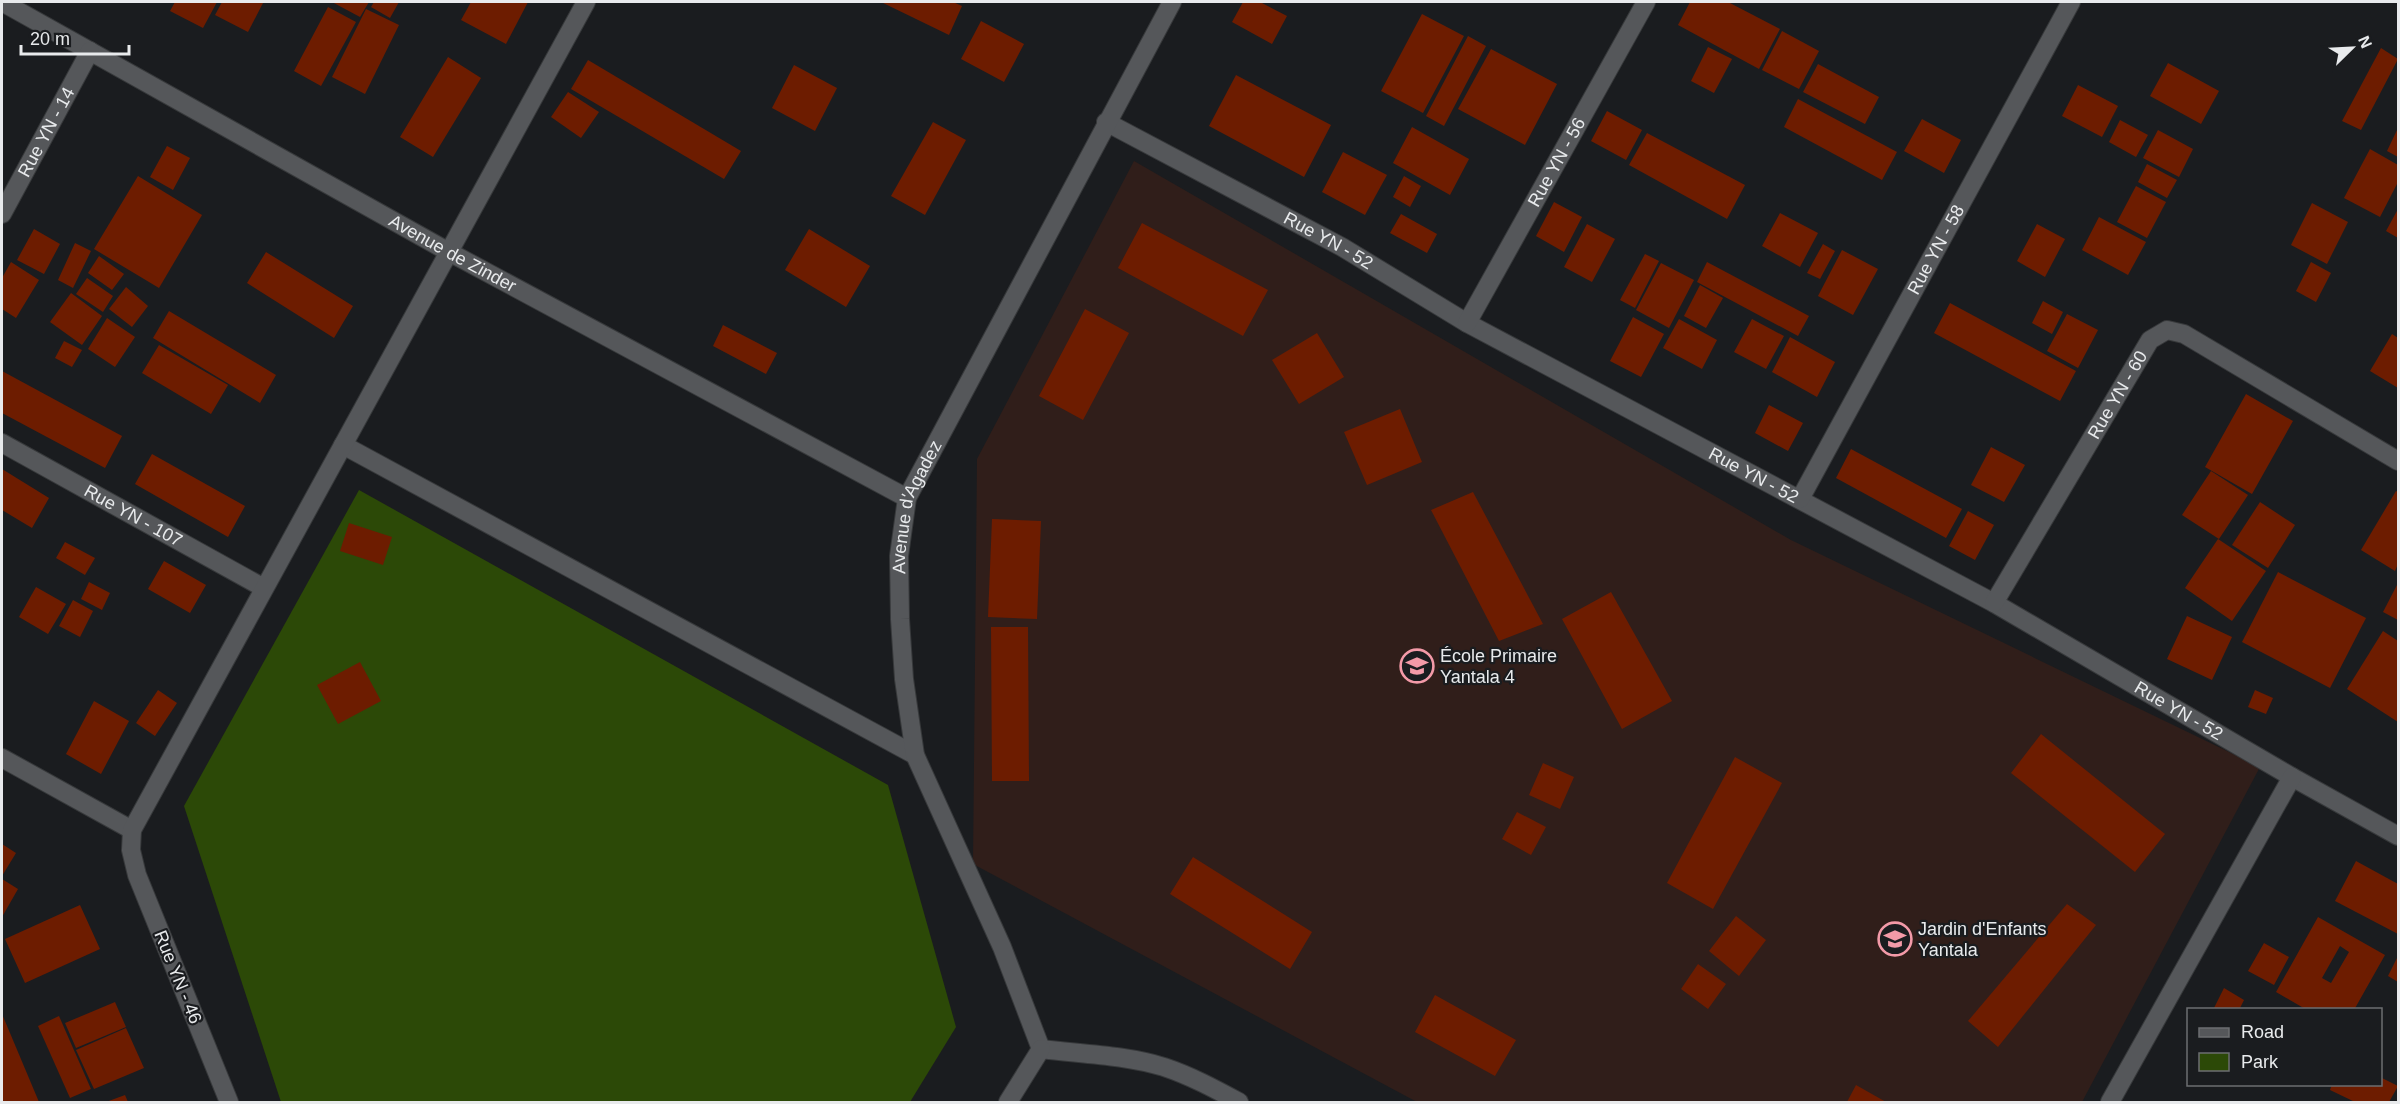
<svg xmlns="http://www.w3.org/2000/svg" width="2400" height="1104" viewBox="0 0 2400 1104" font-family="Helvetica,sans-serif">
	<rect width="100%" height="100%" fill="#1a1c1f"/>
	<path fill="#301e1a" d="M1134 161 1791 540 2260 767 2082 1102H1417L973 864 977 459Z"/>
	<path fill="#2c4907" d="M359 490 888 785 956 1027 910 1102H281L184 806Z"/>
	<g fill="#6d1c00" fill-rule="evenodd">
		<path d="M175 2H217L203 28 170 11Z"/>
		<path d="M222 2H260L263 3 248 32 215 15Z"/>
		<path d="M332 2H369L360 17Z"/>
		<path d="M374 2H399L390 18 371 7Z"/>
		<path d="M471 2H528L506 44 461 20Z"/>
		<path d="M881 2H953L962 6 949 35Z"/>
		<path d="M1243 2H1260L1287 16 1272 44 1232 22Z"/>
		<path d="M1690 2H1728L1780 29 1759 69 1678 25Z"/>
		<path d="M328 7 356 22 321 86 294 71Z"/>
		<path d="M366 9 399 25 365 94 332 77Z"/>
		<path d="M1422 14 1464 36 1423 113 1381 91Z"/>
		<path d="M981 21 1024 44 1004 82 961 59Z"/>
		<path d="M1782 31 1819 51 1799 89 1762 70Z"/>
		<path d="M1468 36 1486 46 1444 126 1426 116Z"/>
		<path d="M1708 47 1732 59 1714 93 1691 81Z"/>
		<path d="M2381 48 2398 59 2361 130 2342 121Z"/>
		<path d="M1491 49 1557 84 1525 145 1458 109Z"/>
		<path d="M448 57 481 78 433 157 400 137Z"/>
		<path d="M588 60 741 151 724 179 571 89Z"/>
		<path d="M2168 63 2219 91 2201 124 2150 96Z"/>
		<path d="M1818 64 1879 97 1865 124 1803 92Z"/>
		<path d="M794 65 837 88 815 131 772 108Z"/>
		<path d="M1236 75 1331 125 1304 177 1209 126Z"/>
		<path d="M2078 85 2118 106 2102 137 2062 116Z"/>
		<path d="M568 92 599 112 581 138 551 117Z"/>
		<path d="M1798 99 1897 152 1882 180 1784 127Z"/>
		<path d="M1607 111 1642 130 1626 160 1591 141Z"/>
		<path d="M1922 119 1961 140 1944 173 1904 151Z"/>
		<path d="M2120 120 2148 135 2136 157 2109 142Z"/>
		<path d="M933 122 966 140 925 215 891 196Z"/>
		<path d="M1412 127 1469 159 1450 195 1393 163Z"/>
		<path d="M2398 128V157L2387 151Z"/>
		<path d="M2158 130 2193 149 2179 177 2143 158Z"/>
		<path d="M1647 133 1745 185 1727 219 1629 165Z"/>
		<path d="M167 146 190 158 173 190 150 177Z"/>
		<path d="M2370 149 2398 165V182L2380 217 2344 198Z"/>
		<path d="M1343 152 1387 175 1365 215 1322 192Z"/>
		<path d="M2147 164 2177 180 2167 198 2138 182Z"/>
		<path d="M138 176 202 215 159 288 94 249Z"/>
		<path d="M1404 176 1421 186 1410 207 1393 197Z"/>
		<path d="M2136 186 2166 202 2147 238 2117 222Z"/>
		<path d="M1554 202 1582 217 1564 252 1536 236Z"/>
		<path d="M2312 203 2348 222 2327 264 2291 245Z"/>
		<path d="M2398 209V238L2386 231Z"/>
		<path d="M1780 213 1818 233 1800 267 1762 246Z"/>
		<path d="M1401 214 1437 234 1427 253 1390 233Z"/>
		<path d="M2099 217 2146 242 2128 275 2082 250Z"/>
		<path d="M1142 223 1268 290 1243 336 1118 268Z"/>
		<path d="M1587 224 1615 239 1592 282 1564 267Z"/>
		<path d="M2037 224 2065 239 2045 277 2017 261Z"/>
		<path d="M34 229 60 244 44 274 17 260Z"/>
		<path d="M809 229 870 266 846 307 785 270Z"/>
		<path d="M75 243 91 251 73 288 58 280Z"/>
		<path d="M1823 244 1835 251 1820 279 1807 273Z"/>
		<path d="M1842 250 1878 269 1853 315 1818 296Z"/>
		<path d="M266 252 353 306 334 338 247 283Z"/>
		<path d="M1645 254 1659 261 1635 308 1620 300Z"/>
		<path d="M99 256 124 274 112 290 88 273Z"/>
		<path d="M11 262 39 280 16 318 2 309V278Z"/>
		<path d="M1707 262 1809 316 1798 336 1697 282Z"/>
		<path d="M2311 262 2331 273 2316 302 2296 291Z"/>
		<path d="M1661 263 1694 280 1669 328 1636 310Z"/>
		<path d="M87 278 113 296 103 312 76 294Z"/>
		<path d="M1700 285 1723 298 1706 328 1684 316Z"/>
		<path d="M126 287 148 306 132 327 109 309Z"/>
		<path d="M71 293 102 316 82 345 50 322Z"/>
		<path d="M2043 301 2063 312 2052 334 2032 323Z"/>
		<path d="M1950 303 2076 371 2060 401 1934 333Z"/>
		<path d="M1085 309 1129 333 1083 420 1039 396Z"/>
		<path d="M169 311 276 375 260 403 153 338Z"/>
		<path d="M2067 314 2098 330 2078 368 2047 351Z"/>
		<path d="M1633 317 1664 334 1641 377 1610 361Z"/>
		<path d="M107 318 135 337 115 367 88 349Z"/>
		<path d="M1679 319 1717 340 1702 369 1663 348Z"/>
		<path d="M1752 319 1784 336 1766 369 1734 352Z"/>
		<path d="M723 325 777 353 766 374 713 346Z"/>
		<path d="M1317 333 1344 377 1299 404 1272 360Z"/>
		<path d="M2392 334 2398 338V388L2370 371Z"/>
		<path d="M1790 337 1835 362 1817 397 1772 372Z"/>
		<path d="M64 341 82 350 72 367 55 358Z"/>
		<path d="M159 345 228 385 211 414 142 373Z"/>
		<path d="M2 371 122 436 105 468 2 413Z"/>
		<path d="M2246 394 2293 421 2252 494 2205 467Z"/>
		<path d="M1769 405 1803 423 1788 451 1755 433Z"/>
		<path d="M1400 409 1422 462 1367 485 1344 432Z"/>
		<path d="M1991 447 2025 465 2004 502 1971 485Z"/>
		<path d="M1851 449 1962 509 1946 538 1836 478Z"/>
		<path d="M152 454 245 506 228 537 135 484Z"/>
		<path d="M2 469 49 498 32 528 2 510Z"/>
		<path d="M2211 471 2248 495 2219 539 2182 515Z"/>
		<path d="M2396 491 2398 492V564L2395 571 2361 550Z"/>
		<path d="M1473 492 1543 624 1499 641 1431 510Z"/>
		<path d="M2260 502 2295 525 2268 568 2232 545Z"/>
		<path d="M1968 511 1994 525 1975 560 1949 546Z"/>
		<path d="M992 519 1041 521 1037 619 988 617Z"/>
		<path d="M349 523 392 537 383 565 340 551Z"/>
		<path d="M2218 539 2266 571 2232 621 2185 588Z"/>
		<path d="M65 542 95 558 85 575 56 558Z"/>
		<path d="M164 561 206 585 190 613 148 589Z"/>
		<path d="M2278 572 2366 618 2330 688 2242 642Z"/>
		<path d="M89 582 110 593 102 610 81 599Z"/>
		<path d="M2398 583V620L2383 612Z"/>
		<path d="M36 587 66 604 48 634 19 617Z"/>
		<path d="M1611 592 1672 701 1622 729 1562 619Z"/>
		<path d="M73 600 93 611 80 637 59 626Z"/>
		<path d="M2187 616 2232 637 2212 680 2167 659Z"/>
		<path d="M991 627H1028L1029 781H992Z"/>
		<path d="M2383 631 2398 641V722L2347 689Z"/>
		<path d="M360 662 381 701 338 724 317 685Z"/>
		<path d="M158 690 177 703 155 736 136 723Z"/>
		<path d="M2255 690 2273 698 2266 714 2248 707Z"/>
		<path d="M94 701 129 721 101 774 66 754Z"/>
		<path d="M2041 734 2165 834 2135 872 2011 773Z"/>
		<path d="M1735 757 1782 783 1713 909 1667 883Z"/>
		<path d="M1543 763 1574 777 1560 809 1529 795Z"/>
		<path d="M1517 812 1546 827 1531 855 1502 839Z"/>
		<path d="M2 844 16 853 2 876Z"/>
		<path d="M1193 857 1312 932 1290 969 1170 894Z"/>
		<path d="M2356 861 2398 884V934L2335 901Z"/>
		<path d="M2 879 18 889 2 917Z"/>
		<path d="M2067 904 2096 925 1998 1047 1968 1021Z"/>
		<path d="M80 905 100 949 25 983 5 939Z"/>
		<path d="M1736 916 1766 940 1739 976 1709 951Z"/>
		<path d="M2318 917 2385 955 2354 1010H2307L2276 992ZM2340 946 2349 952 2331 983 2322 978Z"/>
		<path d="M2264 943 2289 957 2274 985 2248 971Z"/>
		<path d="M2398 956V982L2388 976Z"/>
		<path d="M1698 964 1726 984 1708 1009 1681 989Z"/>
		<path d="M2224 988 2244 1000 2239 1010H2213Z"/>
		<path d="M1435 995 1516 1040 1495 1076 1415 1032Z"/>
		<path d="M115 1002 126 1027 76 1048 65 1023Z"/>
		<path d="M2 1014 39 1102H2Z"/>
		<path d="M59 1016 91 1089 70 1098 38 1026Z"/>
		<path d="M126 1028 144 1068 94 1089 76 1050Z"/>
		<path d="M2380 1077 2398 1086 2389 1102H2355L2330 1090 2332 1084H2380Z"/>
		<path d="M1856 1085 1886 1102H1847Z"/>
		<path d="M125 1095 128 1102H106Z"/>
	</g>
	<g fill="none" stroke-linecap="round" stroke-linejoin="round">
		<defs>
			<g id="minor">
				<path id="s1" d="M2 2 449 252 907 498"/>
				<path id="s2" d="M1106 122 1342 247 1467 323 1994 603 2292 777 2398 836"/>
				<path id="s3" d="M2 214 90 51"/>
				<path id="s4" d="M1467 323 1646 2"/>
				<path id="s5" d="M2 443 264 588"/>
				<path d="M343 445 915 755"/>
				<path id="s6" d="M1800 499 2071 2"/>
				<path id="s7" d="M1994 603 2150 340 2167 330 2184 334 2398 461"/>
				<path d="M2 758 132 830"/>
				<path id="s8" d="M1041 1049 1002 947 915 755 904 679 900 619 899 556 907 498 1172 2"/>
				<path d="M1041 1049C1082 1054 1125 1055 1164 1067 1191 1076 1215 1089 1239 1102"/>
				<path d="M229 1102 137 875 131 850 132 830 586 2"/>
				<path d="M1008 1102 1041 1049"/>
				<path d="M2110 1102 2292 777"/>
			</g>
		</defs>
		<use href="#minor" stroke="#37393b" stroke-width="20"/>
		<use href="#minor" stroke="#55575a" stroke-width="18"/>
	</g>
	<defs>
		<symbol id="school-ring" viewBox="-11 -11 22 22"><circle r="9.5" fill="#1a1c1f" stroke="#f39aa8" stroke-width="1.5"/><path d="M0-5L7-2L0 1L-7-2ZM-4 1L0 2.5L4 1V4Q0 6-4 4Z" fill="#f39aa8"/></symbol>
	</defs>
	<g fill-rule="evenodd">
		<use href="#school-ring" x="1398" y="647" width="38" height="38"/>
		<use href="#school-ring" x="1876" y="920" width="38" height="38"/>
	</g>
	<g text-anchor="middle" stroke-width="4.5" stroke-linejoin="round" paint-order="stroke">
		<g font-size="18" fill="#e8eaec" stroke="#1a1c1f">
			<text dy="6" stroke="none"><textPath href="#s3" startOffset="93">Rue YN - 14</textPath></text>
			<text dy="6" stroke="none"><textPath href="#s4" startOffset="184">Rue YN - 56</textPath></text>
			<text dy="6" stroke="none"><textPath href="#s2" startOffset="252">Rue YN - 52</textPath></text>
			<text dy="6" stroke="none"><textPath href="#s6" startOffset="284">Rue YN - 58</textPath></text>
			<text dy="6" stroke="none"><textPath href="#s1" startOffset="516">Avenue de Zinder</textPath></text>
			<text dy="6" stroke="none"><textPath href="#s7" startOffset="242">Rue YN - 60</textPath></text>
			<text dy="6" stroke="none"><textPath href="#s2" startOffset="738">Rue YN - 52</textPath></text>
			<text dy="6" stroke="none"><textPath href="#s8" startOffset="572">Avenue d'Agadez</textPath></text>
			<text dy="6" stroke="none"><textPath href="#s5" startOffset="150">Rue YN - 107</textPath></text>
			<text dy="6" stroke="none"><textPath href="#s2" startOffset="1224">Rue YN - 52</textPath></text>
			<text transform="translate(178 977) rotate(68)" y="6">Rue YN - 46</text>
		</g>
		<g font-size="18" fill="#e8eaec" stroke="#1a1c1f" text-anchor="start">
			<text x="1440" y="662">École Primaire<tspan x="1440" dy="21">Yantala 4</tspan></text>
			<text x="1918" y="935">Jardin d'Enfants<tspan x="1918" dy="21">Yantala</tspan></text>
		</g>
	</g>
	<rect width="2400" height="1104" fill="none" stroke="#e8eaec" stroke-width="6"/>
	<rect x="2187" y="1008" width="195" height="78" fill="#1a1c1f" stroke="#6c6e71" stroke-width="1.5"/>
	<rect x="2199" y="1028" width="30" height="9" fill="#55575a" stroke="#6c6e71" stroke-width="1.5"/>
	<text x="2241" y="1038" font-size="18" fill="#e8eaec">Road</text>
	<rect x="2199" y="1053" width="30" height="18" fill="#2c4907" stroke="#6c6e71" stroke-width="1.5"/>
	<text x="2241" y="1068" font-size="18" fill="#e8eaec">Park</text>
	<g transform="translate(2352 48) rotate(66)" stroke="#1a1c1f" stroke-width="4.5" paint-order="stroke">
	<path d="M0-4.5L10 22L0 15L-10 22Z" fill="#e8eaec"/>
	<text y="-9" font-size="16" font-weight="bold" text-anchor="middle" fill="#e8eaec">N</text>
	</g>
	<path d="M21 45v9h108v-9" fill="none" stroke="#e8eaec" stroke-width="3"/>
	<text x="30" y="45" font-size="18" fill="#e8eaec" stroke="#1a1c1f" stroke-width="4.5" paint-order="stroke">20 m</text>
</svg>
